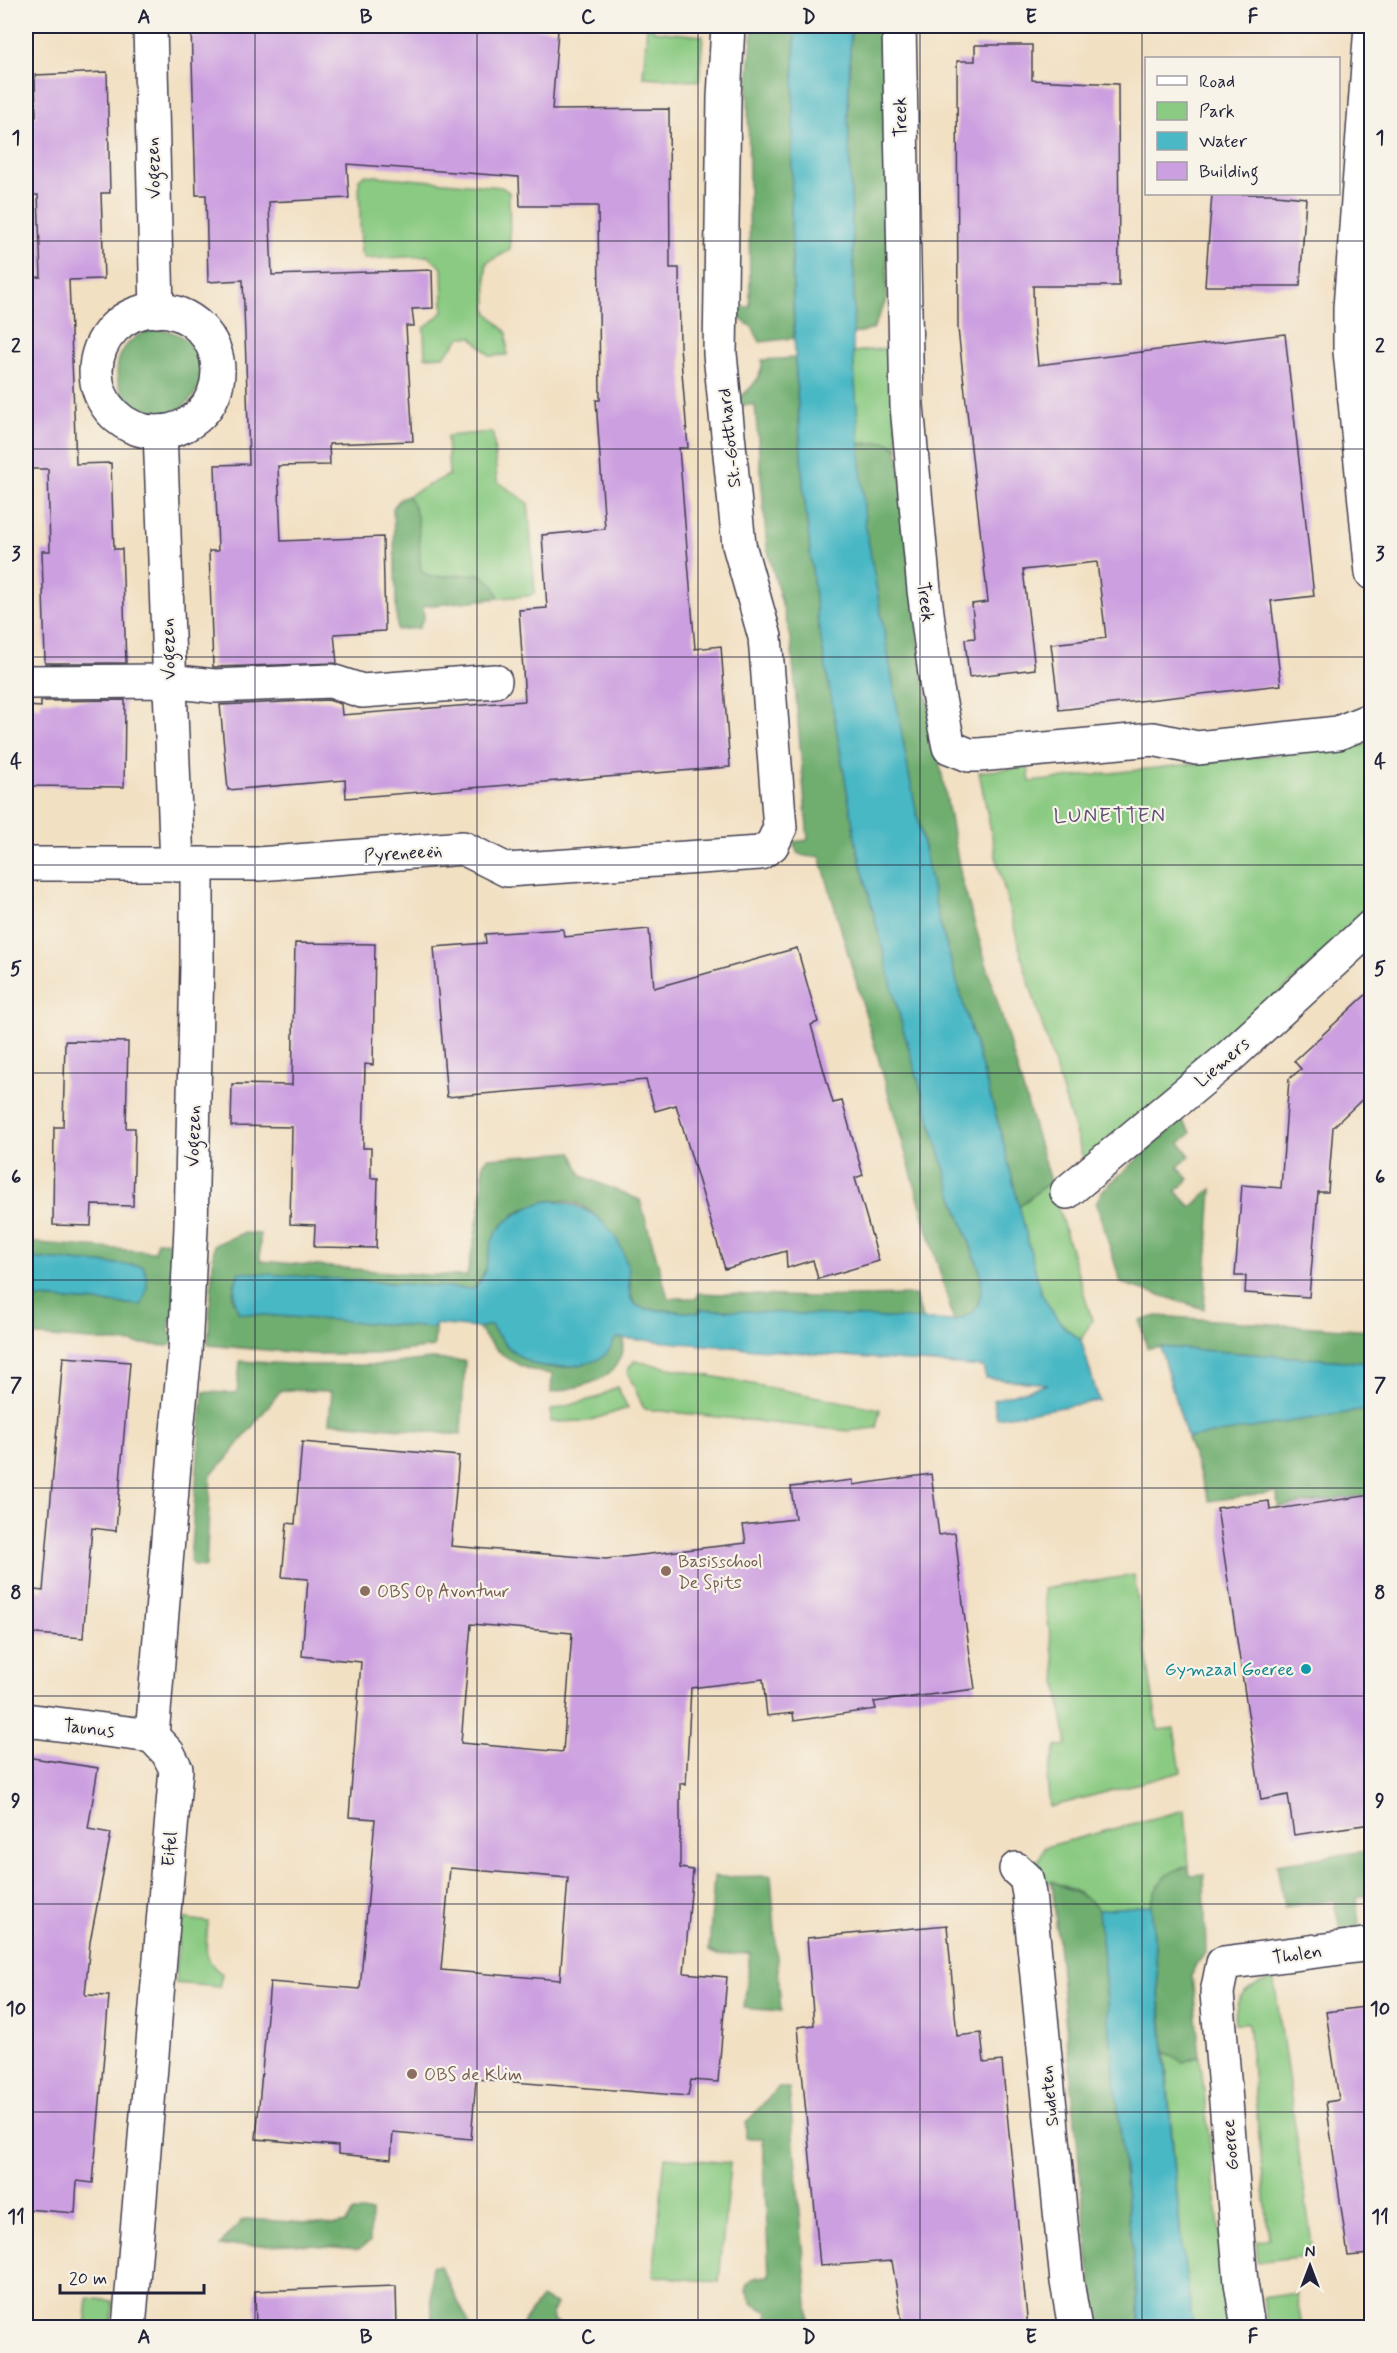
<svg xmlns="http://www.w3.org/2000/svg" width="1397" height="2353" viewBox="0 0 1397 2353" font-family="Mynerve,sans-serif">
	<rect width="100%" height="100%" fill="#f7f3e8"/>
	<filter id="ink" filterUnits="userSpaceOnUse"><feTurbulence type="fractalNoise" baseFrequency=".0167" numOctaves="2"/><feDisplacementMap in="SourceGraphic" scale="12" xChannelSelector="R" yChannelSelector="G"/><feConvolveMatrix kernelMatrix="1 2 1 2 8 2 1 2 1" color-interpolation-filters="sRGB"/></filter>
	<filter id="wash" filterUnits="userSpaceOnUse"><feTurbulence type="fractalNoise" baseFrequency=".008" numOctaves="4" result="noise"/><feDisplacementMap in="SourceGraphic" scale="24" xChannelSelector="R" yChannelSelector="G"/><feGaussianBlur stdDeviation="1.35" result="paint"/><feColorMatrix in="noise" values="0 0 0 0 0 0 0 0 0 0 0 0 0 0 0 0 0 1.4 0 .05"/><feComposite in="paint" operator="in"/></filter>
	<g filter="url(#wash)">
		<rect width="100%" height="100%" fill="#f2e0c3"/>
		<g fill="#8aca82" stroke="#56765e" stroke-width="1.5">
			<path d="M647 26H653V31L703 36 699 81 643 77Z"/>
			<path d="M364 175 501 187 509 192 510 250 486 263 487 312 507 333V355L490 356 472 337H461L444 356 425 357 424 328 443 312 442 268 428 256 365 259 361 253 359 179Z"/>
			<path d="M890 348 898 450 884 442 858 444 853 352Z"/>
			<path d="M493 432 497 481 528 503 535 592 529 596 499 598 497 593 480 574 430 577 421 571 416 514 407 496 449 475 447 436Z"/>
			<path d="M1371 744V910L1100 1157 1084 1161 1025 969 997 861 979 772 1028 767 1030 782Z"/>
			<path d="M1050 1181 1092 1320 1081 1340C1069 1331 1056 1320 1048 1307 1034 1285 1026 1233 1019 1207Z"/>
			<path d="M634 1361 880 1409 876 1428 848 1431 644 1409 627 1371Z"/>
			<path d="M617 1387 628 1408 588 1421 551 1422V1410L596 1398Z"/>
			<path d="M1134 1575 1158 1730 1174 1728 1181 1772 1050 1807 1047 1780 1056 1747 1067 1745 1043 1589Z"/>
			<path d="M1185 1810 1189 1867C1169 1870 1156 1885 1151 1905L1098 1910C1085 1894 1060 1880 1040 1882L1038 1861 1045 1847Z"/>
			<path d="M180 1918 208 1922C207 1946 200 1958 222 1974L219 1987 175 1983Z"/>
			<path d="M1274 1979 1312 2244 1305 2256 1258 2262 1256 2242 1269 2239 1248 2023H1235C1234 1994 1249 1985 1274 1979Z"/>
			<path d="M1165 2052 1183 2062 1200 2056 1230 2327H1193L1181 2240Z"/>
			<path d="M665 2157 730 2163 719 2282 653 2276Z"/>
			<path d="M1296 2293 1302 2327H1267L1263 2298Z"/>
			<path d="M88 2298 113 2301 112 2327H85Z"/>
		</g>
		<g fill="#6fae70" stroke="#486856" stroke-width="1.5">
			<path d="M753 26H795L791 216 794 338 760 342 752 327 736 316V307H750L748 84Z"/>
			<path d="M851 26H890L887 298 873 329 853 334 854 275 848 113Z"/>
			<circle cx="159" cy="372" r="42"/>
			<path d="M795 358 803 484 817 616 857 848 903 1029 952 1194 981 1274V1292L978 1305 973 1313 954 1321 820 856C807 858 795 857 794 842L808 840 791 639 767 547 755 405H741L740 397C752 388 763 376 762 360Z"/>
			<path d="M884 442 893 444 898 450 922 669 962 881 1050 1181 1019 1207 999 1126 938 917 909 775 865 522 858 445Z"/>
			<path d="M407 496C423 509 418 552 421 571L430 577 480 574 493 584 499 598 423 606 424 617 419 628 397 630 393 508 400 499Z"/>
			<path d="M1181 1120 1191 1133 1180 1143 1190 1156 1178 1167 1189 1179 1176 1191 1191 1207 1212 1189 1204 1309 1121 1283 1096 1203 1103 1190Z"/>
			<path d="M572 1152 582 1176 640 1200 668 1298H698V1293L808 1297 915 1295 923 1321 700 1309 698 1313 640 1308C627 1298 632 1288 629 1275 621 1237 588 1190 543 1202 534 1205 521 1208 514 1215 506 1222 485 1270 480 1281L473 1289 234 1284 233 1298 239 1313 435 1328 434 1347 375 1354H312L208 1345 214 1245 243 1233 260 1234V1261L426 1275 467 1276 482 1199 483 1164 488 1158Z"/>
			<path d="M157 1241 178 1242 176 1320 170 1319 169 1333 175 1334 174 1342 168 1346 26 1335V1297L141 1305 142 1266 26 1258V1242L154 1252Z"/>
			<path d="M1157 1316 1371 1331V1363L1160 1347 1147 1348 1140 1321Z"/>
			<path d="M491 1325C501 1342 514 1355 532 1363 557 1374 604 1365 615 1338L624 1339C621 1383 586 1384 551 1393L552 1374C519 1371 497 1354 478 1328Z"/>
			<path d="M430 1359 465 1361 461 1435 329 1422 332 1391 281 1390 226 1460 211 1474 206 1567 195 1566 190 1560 203 1392 237 1393 240 1361 306 1365H380Z"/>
			<path d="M1371 1409V1495L1278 1507 1277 1492 1209 1501 1187 1438Z"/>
			<path d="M1371 1850V1895L1356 1898 1359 1924 1357 1930 1340 1931 1334 1900 1284 1907 1277 1864Z"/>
			<path d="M1189 1867 1190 1875 1204 1874 1206 1952 1196 1964 1192 1975 1200 2056 1184 2062 1165 2052 1151 1905C1157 1882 1165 1870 1189 1867Z"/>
			<path d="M771 1876 781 2011 744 2008 750 1953 717 1955 709 1951 714 1877Z"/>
			<path d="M1052 1881 1090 1900 1098 1910 1140 2327H1099L1089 2265Z"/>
			<path d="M777 2088H789L810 2327H768V2312L753 2304 746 2291C748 2276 757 2277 769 2276L763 2138H746V2123Z"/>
			<path d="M353 2212H371L370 2242 359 2249 297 2244 220 2246 241 2221 246 2219 336 2225 346 2223Z"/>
			<path d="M431 2266H440L471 2327H432Z"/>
			<path d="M541 2298 556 2304 552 2312 553 2320 565 2327H520Z"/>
		</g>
		<g fill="#4ab8c5" stroke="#366d80" stroke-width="1.5">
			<path d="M795 26H851L848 113 854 275 853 352 865 522 909 775 938 917 999 1126 1041 1293 1055 1316 1066 1329 1081 1340 1099 1401 997 1418 993 1400 1048 1384 986 1378 983 1367 616 1338C613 1343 610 1350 606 1354 592 1367 549 1370 532 1363 514 1355 501 1342 491 1325L478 1328 435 1324V1328L239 1313C233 1298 233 1287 239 1272L473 1289C488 1279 486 1255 493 1239 499 1225 512 1216 526 1209 534 1204 547 1200 556 1201 597 1207 620 1232 629 1272 630 1280 628 1288 630 1295 632 1304 638 1307 646 1309L699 1313 700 1309 954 1321 973 1313 978 1305 981 1292V1274L952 1194 903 1029 857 848 817 616 803 484 795 358 791 216Z"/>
			<path d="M26 1258 143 1266C149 1281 148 1290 141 1305L26 1297Z"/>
			<path d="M1160 1347 1371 1363V1409L1187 1438Z"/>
			<path d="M1151 1905 1181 2240 1193 2327H1140L1098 1910Z"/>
		</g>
		<g id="blocks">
			<g fill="#cc9fe0" fill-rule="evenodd">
				<path d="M191 26H506L558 30 552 110 669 109 670 268H679L680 346 688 448H679L695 649 721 646 730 767 346 798 345 780 228 790 220 705 328 700 341 704 342 715 525 701 519 610 547 608 542 535 605 529 596 400H600L598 206H520L519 177 347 164 349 198 269 202 272 275 432 270 433 308 412 309 414 326H406L413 441 329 444 330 465 278 466 281 541 383 537 385 631 334 634 337 663 213 667 209 551H218L215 465 249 464 247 391 243 280 208 282 206 195H196Z"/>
				<path d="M975 45H1032V80L1118 84 1119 286H1033L1034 326 1038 365 1285 334 1314 596 1271 601 1281 685 1059 710 1051 644 1106 638 1097 562 1023 570 1035 669 969 677 965 639 975 638 972 604 988 602 958 329 957 61H975Z"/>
				<path d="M107 72 110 193H101L104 279 69 280 76 464 111 463 114 549H122L126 663H45L42 551H50L48 469H26V278L41 277 38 195H29L27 117H36L35 75Z"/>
				<path d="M1212 194H1276V195L1306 198 1300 286H1205Z"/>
				<path d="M125 700 124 787 26 786V706L41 707V701Z"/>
				<path d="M563 929 564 937 649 929 654 988 797 948 818 1022 811 1025 833 1103 842 1101 863 1175 855 1178 879 1261 818 1279 813 1260 787 1268 786 1251 725 1269 676 1105 655 1111 646 1080 447 1097 434 947 486 943 485 934Z"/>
				<path d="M295 943 375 944 373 1065 365 1064 363 1148H371V1178H378L376 1248 314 1247 315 1225 290 1224 292 1127 231 1126 232 1084 292 1085Z"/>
				<path d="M1371 990V1091L1333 1127 1328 1192H1318L1309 1297 1245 1293 1246 1276H1235L1242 1185 1281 1188 1289 1079 1301 1069 1294 1061Z"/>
				<path d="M65 1041 128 1042 126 1128H135L133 1206 92 1205 91 1226 53 1225 54 1127H63Z"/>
				<path d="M63 1357 130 1362 116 1531 92 1528 83 1638 26 1633V1589L43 1591Z"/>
				<path d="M302 1442 459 1456 451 1546 606 1559 746 1543 743 1525 795 1519 791 1487 853 1480V1485L931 1474 939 1535 955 1533 964 1613 975 1689 874 1702 876 1709 794 1721 793 1713 767 1716 763 1679 691 1688 686 1785 680 1783V1868L693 1870 684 1973 727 1977 718 2082 691 2080 688 2096 476 2079 471 2139 393 2132 391 2159 338 2154V2146L256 2139 270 1982 360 1989 375 1819 349 1817 361 1662 302 1656 308 1579 282 1577 287 1523 295 1524ZM471 1624 572 1633 563 1752 461 1743ZM450 1868 568 1878 560 1980 441 1970Z"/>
				<path d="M1371 1495V1824L1294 1835 1288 1795 1261 1800 1217 1508 1269 1501 1270 1510Z"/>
				<path d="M26 1757 98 1768 88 1829 111 1833 90 1942 85 1995 109 1996 93 2183 77 2181 75 2213 26 2209Z"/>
				<path d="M947 1925 957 2036 981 2033 984 2063 1002 2061 1028 2328H903L892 2261 820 2266 798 2027 814 2025 807 1938Z"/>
				<path d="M1371 2006V2254L1348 2256 1326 2102 1339 2100 1326 2012Z"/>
				<path d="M396 2286 397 2328H256L255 2291Z"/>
			</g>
		</g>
	</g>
	<g filter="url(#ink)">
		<use href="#blocks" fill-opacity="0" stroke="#413e4f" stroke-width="1.5"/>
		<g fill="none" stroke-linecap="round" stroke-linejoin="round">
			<defs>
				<g id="minor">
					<path d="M150 26 157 311"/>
					<path d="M899 26 907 406 924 590 937 689 949 747 969 755H979L1153 739 1197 748 1338 733 1372 719"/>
					<path d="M1371 26 1350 308V351L1372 573"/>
					<circle cx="157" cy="371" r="61"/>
					<path d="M160 432 177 865"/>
					<path d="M26 682 169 681 214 686 331 681 362 691 495 681"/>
					<path d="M26 864H258L463 848 507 870 760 853 772 845 780 828 765 637 739 545 720 354 724 97 728 26"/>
					<path d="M1067 1192 1226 1060 1372 926"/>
					<path d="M26 1720 152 1736"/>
					<path d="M1016 1869 1026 1878 1029 1894 1067 2282 1075 2328"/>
					<path d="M129 2328 176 1769 168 1753 152 1736 176 1440 185 1353 191 1227 197 964V866"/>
					<path d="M1248 2328 1241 2283 1217 1993 1223 1963 1372 1944"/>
				</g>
			</defs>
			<use href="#minor" stroke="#413e4f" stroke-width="36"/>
			<use href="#minor" stroke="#fff" stroke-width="33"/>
		</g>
	</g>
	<path fill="none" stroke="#22223b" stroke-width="1.5" stroke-opacity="0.55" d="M255 26V2328M477 26V2328M698 26V2328M920 26V2328M1142 26V2328M26 241H1372M26 449H1372M26 657H1372M26 865H1372M26 1073H1372M26 1280H1372M26 1488H1372M26 1696H1372M26 1904H1372M26 2112H1372"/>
	<g fill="#8d6e63" stroke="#f7f3e8" stroke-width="2">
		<circle cx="666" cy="1571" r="6"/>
		<circle cx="365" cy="1591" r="6"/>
		<circle cx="412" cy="2074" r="6"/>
	</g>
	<circle fill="#0f9aa8" stroke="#f7f3e8" stroke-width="2" cx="1306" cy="1669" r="6"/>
	<g text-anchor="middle" stroke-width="4.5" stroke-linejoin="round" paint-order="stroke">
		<g font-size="18" fill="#22223b" stroke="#f7f3e8">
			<text transform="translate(900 117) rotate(-91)" y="6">Treek</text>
			<text transform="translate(153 168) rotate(-92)" y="6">Vogezen</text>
			<text transform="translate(729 438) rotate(-96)" y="6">St.-Gotthard</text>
			<text transform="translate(926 602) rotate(83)" y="6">Treek</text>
			<text transform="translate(168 649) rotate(-92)" y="6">Vogezen</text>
			<text transform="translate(403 853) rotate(-4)" y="6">Pyreneeën</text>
			<text transform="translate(1222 1062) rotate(-41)" y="6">Liemers</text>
			<text transform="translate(193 1136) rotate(-89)" y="6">Vogezen</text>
			<text transform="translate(89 1728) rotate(7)" y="6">Taunus</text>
			<text transform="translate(169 1849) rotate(-85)" y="6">Eifel</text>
			<text transform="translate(1297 1954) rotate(-8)" y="6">Tholen</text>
			<text transform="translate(1049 2096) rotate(-96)" y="6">Sudeten</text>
			<text transform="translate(1230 2145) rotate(-95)" y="6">Goeree</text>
		</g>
		<g font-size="18" fill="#785e54" stroke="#f7f3e8" text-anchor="start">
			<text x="678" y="1567">Basisschool<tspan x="678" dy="21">De Spits</tspan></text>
			<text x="377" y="1597">OBS Op Avontuur</text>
			<text x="424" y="2080">OBS de Klim</text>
		</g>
		<g font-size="18" fill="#0d838f" stroke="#f7f3e8" text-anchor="end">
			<text x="1294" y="1675">Gymzaal Goeree</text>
		</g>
		<g font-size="21" letter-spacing="1.5" fill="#5e4e75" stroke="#f7f3e8">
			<text x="1110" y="822">LUNETTEN</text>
		</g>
	</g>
	<rect width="1397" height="2353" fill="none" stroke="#f7f3e8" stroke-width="66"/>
	<rect x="1145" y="57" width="195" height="138" fill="#f7f3e8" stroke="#a29fa3" stroke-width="1.5"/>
	<rect x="1157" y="76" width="30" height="9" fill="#ffffff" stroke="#a29fa3" stroke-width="1.5"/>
	<text x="1199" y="87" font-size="18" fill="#22223b">Road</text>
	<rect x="1157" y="102" width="30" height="18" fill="#8aca82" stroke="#a29fa3" stroke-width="1.5"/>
	<text x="1199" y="117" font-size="18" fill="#22223b">Park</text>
	<rect x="1157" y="132" width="30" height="18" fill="#4ab8c5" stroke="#a29fa3" stroke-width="1.5"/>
	<text x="1199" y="147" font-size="18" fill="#22223b">Water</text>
	<rect x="1157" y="162" width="30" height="18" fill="#cc9fe0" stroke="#a29fa3" stroke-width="1.5"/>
	<text x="1199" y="177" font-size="18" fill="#22223b">Building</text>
	<g transform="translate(1310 2266)" stroke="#f7f3e8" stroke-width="4.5" paint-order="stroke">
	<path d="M0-4.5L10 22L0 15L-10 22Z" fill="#22223b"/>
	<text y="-9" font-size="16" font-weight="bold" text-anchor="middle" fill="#22223b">N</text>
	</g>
	<path d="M60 2284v9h144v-9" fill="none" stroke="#22223b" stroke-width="3"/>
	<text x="69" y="2284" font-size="18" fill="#22223b" stroke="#f7f3e8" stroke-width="4.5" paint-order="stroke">20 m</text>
	<rect x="33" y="33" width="1331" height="2287" fill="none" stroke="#22223b" stroke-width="2"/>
	<g font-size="20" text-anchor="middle" font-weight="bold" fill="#22223b">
		<text x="144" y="23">A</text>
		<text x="366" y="23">B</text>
		<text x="588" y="23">C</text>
		<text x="809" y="23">D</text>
		<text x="1031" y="23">E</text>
		<text x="1253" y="23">F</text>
		<text x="16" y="144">1</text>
		<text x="1380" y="144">1</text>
		<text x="16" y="352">2</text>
		<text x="1380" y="352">2</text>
		<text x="16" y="560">3</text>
		<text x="1380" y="560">3</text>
		<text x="16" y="768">4</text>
		<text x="1380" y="768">4</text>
		<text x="16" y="975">5</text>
		<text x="1380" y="975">5</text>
		<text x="16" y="1183">6</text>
		<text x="1380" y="1183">6</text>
		<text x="16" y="1391">7</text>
		<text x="1380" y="1391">7</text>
		<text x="16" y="1599">8</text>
		<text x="1380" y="1599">8</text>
		<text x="16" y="1807">9</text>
		<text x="1380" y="1807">9</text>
		<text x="16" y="2015">10</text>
		<text x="1380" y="2015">10</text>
		<text x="16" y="2223">11</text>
		<text x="1380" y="2223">11</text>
		<text x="144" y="2343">A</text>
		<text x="366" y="2343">B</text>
		<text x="588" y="2343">C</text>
		<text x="809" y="2343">D</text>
		<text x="1031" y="2343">E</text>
		<text x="1253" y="2343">F</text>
	</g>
</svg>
